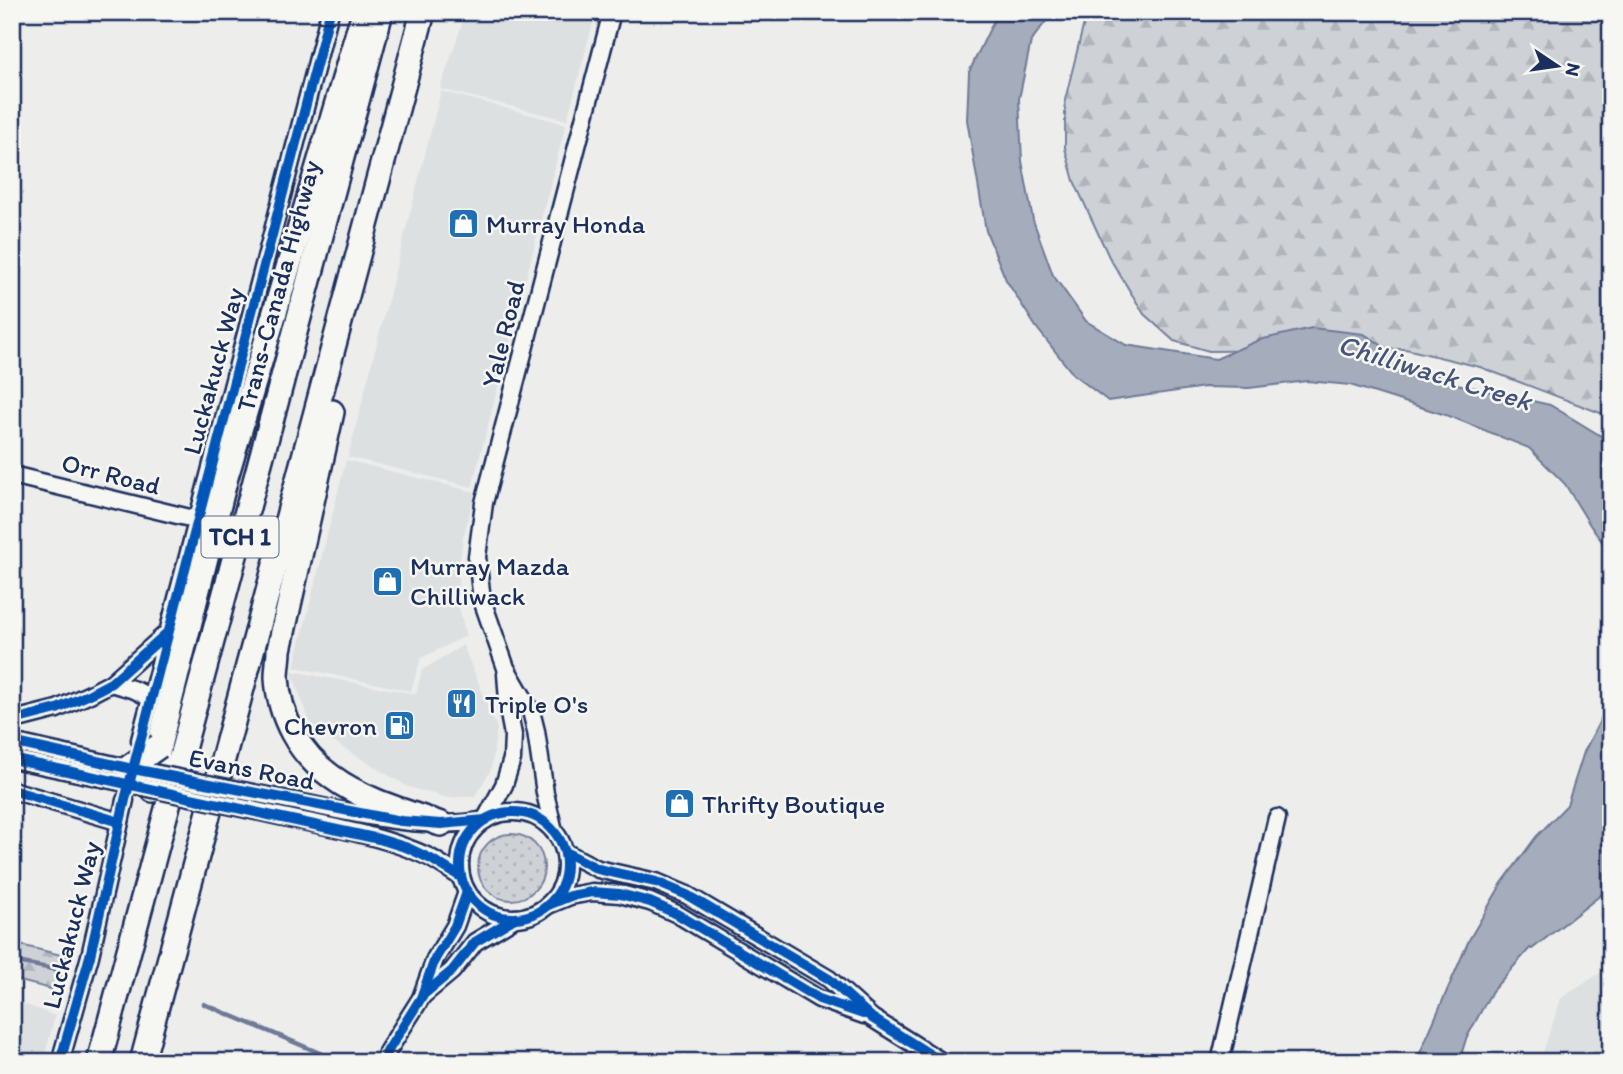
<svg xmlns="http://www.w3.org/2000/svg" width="1623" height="1074" viewBox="0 0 1623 1074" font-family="Itim,sans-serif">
	<defs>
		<pattern id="forest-firs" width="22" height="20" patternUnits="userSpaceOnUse" patternTransform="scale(1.75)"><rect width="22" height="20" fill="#ced2d7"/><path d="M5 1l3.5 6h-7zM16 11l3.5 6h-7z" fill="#b0b5bb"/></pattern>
		<pattern id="garden-dots" width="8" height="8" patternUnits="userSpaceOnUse" patternTransform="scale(1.75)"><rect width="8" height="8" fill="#ced2d7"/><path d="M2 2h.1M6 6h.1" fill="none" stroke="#b0b5bb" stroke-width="1.8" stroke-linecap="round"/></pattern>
	</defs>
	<rect width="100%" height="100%" fill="#edeeec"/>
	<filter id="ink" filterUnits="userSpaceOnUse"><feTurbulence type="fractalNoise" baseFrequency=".0143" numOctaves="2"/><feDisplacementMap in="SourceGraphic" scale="14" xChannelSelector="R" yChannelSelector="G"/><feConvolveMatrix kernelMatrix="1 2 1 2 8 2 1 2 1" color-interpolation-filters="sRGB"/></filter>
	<g filter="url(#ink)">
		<g fill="#dde0e1">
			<path d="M466 12H596L567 120 440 89Z"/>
			<path d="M441 91 566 124 472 487 348 457Z"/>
			<path d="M346 460 475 492 463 538 460 562 457 599 466 636 421 658 411 691 294 667Z"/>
			<path d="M463 645 497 728 491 770 475 796 448 798 408 787 312 729 291 671 416 694 422 670Z"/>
			<path d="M1611 966V1062H1542L1541 1058 1561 998Z"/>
			<path d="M12 999 55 1016 43 1062H12Z"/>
		</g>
		<g fill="url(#forest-firs)" stroke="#74809a" stroke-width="2">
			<path d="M1089 12H1611V417L1480 367 1406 349 1209 351 1174 341 1144 314 1109 257 1074 181 1065 148V100L1085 19Z"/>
			<path d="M12 943 69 957 55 990 12 979Z"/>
		</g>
		<circle fill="url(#garden-dots)" stroke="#74809a" stroke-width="2" cx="511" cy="867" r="33"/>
		<g fill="#a5acbc" stroke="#6e7a96" stroke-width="2">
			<path d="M1001 12H1053L1031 41 1019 99 1022 161 1033 220 1053 275 1086 321 1126 345 1216 359 1259 340 1312 328 1364 334 1408 362 1457 384 1550 405 1601 436 1611 448V554L1590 525 1565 484 1529 448 1449 416 1350 385 1307 381 1249 388 1205 387 1108 401 1073 374 1036 327 1006 280 986 231 967 120 969 72 994 20Z"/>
			<path d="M1611 699V887L1532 949 1530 948 1492 991 1466 1039 1459 1062H1416L1469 940 1502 883 1536 837 1567 805 1584 752Z"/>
		</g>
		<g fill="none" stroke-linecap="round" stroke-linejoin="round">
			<g stroke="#6e7a96" stroke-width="4.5">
				<path d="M12 961 58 970"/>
				<path d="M204 1004 341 1062"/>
			</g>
			<defs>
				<g id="minor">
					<path d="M12 475 198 520"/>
					<path d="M111 683 135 690 151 698"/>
					<path d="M12 718H22L57 709 90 694 111 683 168 632"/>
					<path d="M140 740 330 12"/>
					<path d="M12 742 128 768"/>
					<path d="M12 759 97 777"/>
					<path d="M12 790 120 822"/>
					<path d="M273 797C339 809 419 833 485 820"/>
					<circle cx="513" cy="865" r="53"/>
					<path d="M270 814C323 826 380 834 429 857 440 863 451 871 461 877"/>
					<path d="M485 820 504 785 512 759 513 735 509 714 506 674"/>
					<path d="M554 831 545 793 536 731 531 711 506 668 482 600 477 557 484 503 612 12"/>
					<path d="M565 852 598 869 656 882 687 895 829 979 872 1018 942 1062"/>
					<path d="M548 905 570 896 592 892 620 894 650 902 677 914 819 999 864 1015"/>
					<path d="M422 996 452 971 475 942 515 918"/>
					<path d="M60 1062 90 956 125 800"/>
					<path d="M385 1062 387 1052 421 998 435 959 455 926 467 892"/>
					<path d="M1220 1062 1277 818"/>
				</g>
				<g id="highway">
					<path d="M332 412 279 650C279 659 277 668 277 677 279 717 299 754 332 777 361 799 406 812 441 824"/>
					<path d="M153 790 159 746 226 477 360 25 369 12"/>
					<path d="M99 1062 381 12"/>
					<path d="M142 1062 423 12"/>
				</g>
			</defs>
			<use href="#minor" stroke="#1b2f5e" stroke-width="21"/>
			<use href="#highway" stroke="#1b2f5e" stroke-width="28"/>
			<use href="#minor" stroke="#f6f6f2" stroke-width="16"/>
			<use href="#highway" stroke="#f6f6f2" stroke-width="23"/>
			<defs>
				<g id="minor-bridge">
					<path d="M128 768 273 797"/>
					<path d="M97 777 270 814"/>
				</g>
				<path id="highway-bridge" d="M128 768 159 746"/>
			</defs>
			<use href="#minor-bridge" stroke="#1b2f5e" stroke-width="21" stroke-linecap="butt"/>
			<use href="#highway-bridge" stroke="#1b2f5e" stroke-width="28" stroke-linecap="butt"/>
			<use href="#minor-bridge" stroke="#f6f6f2" stroke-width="16"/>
			<use href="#highway-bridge" stroke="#f6f6f2" stroke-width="23"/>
			<defs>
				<g id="cycleway">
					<path d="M12 718H22L57 709 90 694 111 683 168 632"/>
					<path d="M12 742 128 768 401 821 441 824 485 820"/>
					<path d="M12 759 379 839 408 848 431 859 461 877"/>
					<path d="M12 790 120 822"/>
					<circle cx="513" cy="865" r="53"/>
					<path d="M565 852 598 869 656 882 687 895 829 979 872 1018 942 1062"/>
					<path d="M548 905 570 896 592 892 620 894 650 902 677 914 819 999 863 1014"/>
					<path d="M423 995 452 971 475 942 515 918"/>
					<path d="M60 1062 90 956 125 800 330 12"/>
					<path d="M385 1062 387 1052 421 998 435 959 455 926 467 892"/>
				</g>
			</defs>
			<use href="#cycleway" stroke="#f6f6f2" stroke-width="15"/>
			<use href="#cycleway" stroke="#0057b8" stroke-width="10"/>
		</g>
	</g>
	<defs>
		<symbol id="shop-square" viewBox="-11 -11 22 22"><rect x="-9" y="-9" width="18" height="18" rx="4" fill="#1f6fb2" stroke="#f6f6f2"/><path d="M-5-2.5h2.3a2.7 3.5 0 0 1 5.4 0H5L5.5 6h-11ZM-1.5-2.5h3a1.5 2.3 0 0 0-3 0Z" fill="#fff"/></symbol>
		<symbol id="restaurant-square" viewBox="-11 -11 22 22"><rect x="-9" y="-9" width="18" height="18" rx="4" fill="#1f6fb2" stroke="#f6f6f2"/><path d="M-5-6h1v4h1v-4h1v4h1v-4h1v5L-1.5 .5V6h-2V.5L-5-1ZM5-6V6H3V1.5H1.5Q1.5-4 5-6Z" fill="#fff"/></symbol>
		<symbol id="fuel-square" viewBox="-11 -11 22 22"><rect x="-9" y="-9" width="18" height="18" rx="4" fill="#1f6fb2" stroke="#f6f6f2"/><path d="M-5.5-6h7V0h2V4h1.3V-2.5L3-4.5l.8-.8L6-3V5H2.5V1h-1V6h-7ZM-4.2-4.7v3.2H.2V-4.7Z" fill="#fff"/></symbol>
	</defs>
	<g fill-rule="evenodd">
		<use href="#shop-square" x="446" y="206" width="35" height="35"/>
		<use href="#shop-square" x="370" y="564" width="35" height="35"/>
		<use href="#restaurant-square" x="444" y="686" width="35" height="35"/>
		<use href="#fuel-square" x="382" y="708" width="35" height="35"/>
		<use href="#shop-square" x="662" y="786" width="35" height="35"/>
	</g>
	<g text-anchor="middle" stroke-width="5" stroke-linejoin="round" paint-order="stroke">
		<rect fill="#f6f6f2" stroke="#5d6b8a" stroke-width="2" x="201.5" y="516.5" width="77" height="41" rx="5"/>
		<g font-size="24" font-weight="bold" fill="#1b2f5e">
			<text x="240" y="545">TCH 1</text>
		</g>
		<g font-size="26" fill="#1b2f5e" stroke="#f6f6f2" text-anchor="start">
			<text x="486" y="233">Murray Honda</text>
			<text x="410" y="575">Murray Mazda<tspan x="410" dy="30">Chilliwack</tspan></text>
			<text x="485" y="713">Triple O's</text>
			<text x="377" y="735" text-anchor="end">Chevron</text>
			<text x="702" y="813">Thrifty Boutique</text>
		</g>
		<g font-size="26" fill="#1b2f5e" stroke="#f6f6f2">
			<text transform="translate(278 286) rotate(-75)" y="9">Trans-Canada Highway</text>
			<text transform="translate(503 334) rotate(-76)" y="9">Yale Road</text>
			<text transform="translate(213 371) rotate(-75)" y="9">Luckakuck Way</text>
			<text transform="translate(111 474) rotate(14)" y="9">Orr Road</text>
			<text transform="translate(252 769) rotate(11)" y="9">Evans Road</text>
			<text transform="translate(71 925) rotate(-76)" y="9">Luckakuck Way</text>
		</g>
		<g font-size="28" font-style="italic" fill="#44547a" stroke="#f6f6f2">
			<text transform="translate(1435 372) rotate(17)" y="10">Chilliwack Creek</text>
		</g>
	</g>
	<rect width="1623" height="1074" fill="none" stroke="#f6f6f2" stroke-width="42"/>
	<rect x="21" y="21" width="1581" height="1032" fill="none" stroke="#1b2f5e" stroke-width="2.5" filter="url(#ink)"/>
	<g transform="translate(1557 66) rotate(103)" stroke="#f6f6f2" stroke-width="5" paint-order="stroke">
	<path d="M0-5L12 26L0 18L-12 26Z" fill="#1b2f5e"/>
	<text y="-10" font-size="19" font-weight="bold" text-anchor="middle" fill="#1b2f5e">N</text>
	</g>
</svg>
